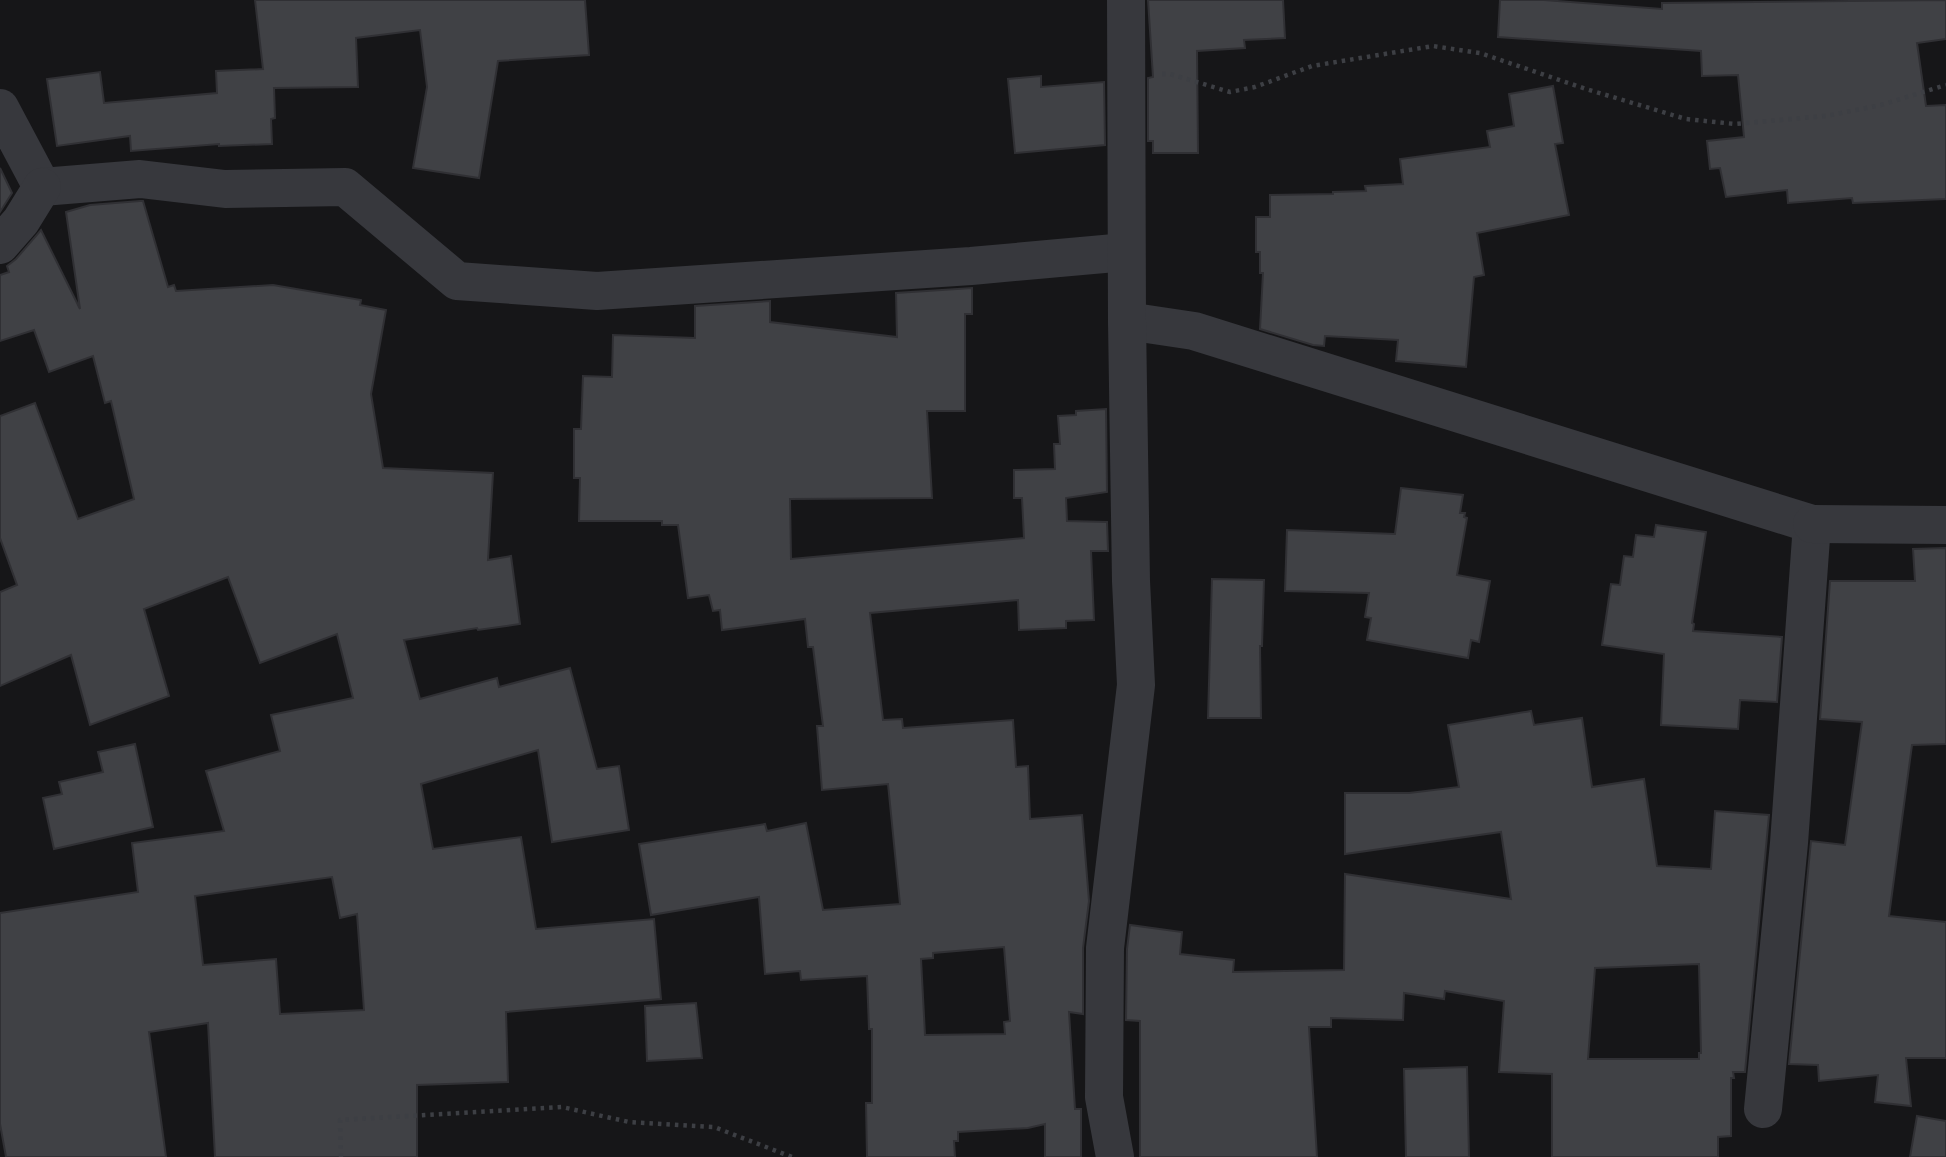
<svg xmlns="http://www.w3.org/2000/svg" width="1946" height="1157" viewBox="0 0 1946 1157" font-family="'Fira Sans Condensed',sans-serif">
	<rect width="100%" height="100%" fill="#161618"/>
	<g fill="#404145" stroke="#303034" stroke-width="2" fill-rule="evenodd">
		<path d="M255 0H585L589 55 498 61 479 178 413 168 427 87 420 30 356 38 358 87 274 88 275 118 271 119 272 144 219 146V144L131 151 130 136 57 146 47 79 100 72 104 103 217 93 216 71 263 69Z"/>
		<path d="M1148 0H1283L1285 38 1244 40 1245 48 1197 51 1198 153H1153V141H1148V78L1153 77Z"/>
		<path d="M1500 0H1544L1662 9V3L1946 0V39L1917 43 1926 106 1946 105V199L1853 203 1852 198 1788 203 1787 190 1726 197 1720 168 1710 169 1707 141 1744 137 1738 75 1702 76 1701 51 1498 37Z"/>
		<path d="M1041 76V87L1104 82 1105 145 1015 153 1008 79Z"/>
		<path d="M1553 86 1563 143 1555 144 1569 215 1477 233 1484 275 1474 277 1466 367 1396 361 1398 340 1325 336 1324 346 1313 345 1260 329 1263 273H1260V252H1256V217H1270V195L1333 194V192L1366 191 1365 186 1403 184 1400 159 1490 147 1487 131 1514 126 1509 94Z"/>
		<path d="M0 168 12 193 0 212Z"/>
		<path d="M140 201H143L168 287 174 285 176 291 273 285 361 300 360 305 386 310 371 394 383 468 493 473 488 560 511 556 520 624 478 630 477 628 404 640 420 699 497 678 499 687 570 668 597 769 619 766 629 830 552 842 538 750 421 784 433 849 521 837 536 929 654 919 661 999 506 1012 508 1082 417 1085V1157H215L208 1023 149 1032 166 1157H6L0 1124V913L138 892 132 843 224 831 206 771 280 751 271 715 353 698 337 634 260 663 228 577 144 609 169 696 90 725 71 655 0 686V592L17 585 0 538V416L35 403 78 519 134 499 111 401 105 403 93 356 49 372 34 330 0 341V275L9 272 7 266 16 259 41 230 80 309 66 212 90 205ZM332 877 340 918 357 914 364 1010 280 1014 276 959 203 965 195 896Z"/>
		<path d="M972 288V314H965V411H927L932 498 790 499 791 559 1024 538 1022 498H1014V470L1055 469 1054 444H1060L1058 416 1076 415V411L1106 409 1107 492 1066 498 1067 521 1107 522 1108 551H1091L1094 620 1066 621V628L1019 630 1018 600 870 613 883 720 902 719 903 728 1013 720 1016 767 1028 766 1030 819 1082 815 1089 901 1083 948V1014L1069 1012 1075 1109H1081V1157H1045V1124L1028 1128 958 1132V1141H954L955 1157H867L866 1103H872V1029H869L867 976 801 980 800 971 765 974 759 897 651 915 639 844 765 824 767 831 806 823 823 910 900 904 888 784 822 790 817 726H823L813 647H808L805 619 722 630 720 610 713 611 709 595 688 598 678 525H662V521H579L580 478H574V429H581L583 376 612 377 613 335 695 338V306L770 301V322L897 337 896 293ZM1004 947 1010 1021 1004 1022 1005 1034 925 1035 921 959 933 958V953Z"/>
		<path d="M1401 488 1463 495 1460 513H1465L1464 517 1467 518 1457 575 1490 581 1479 642 1471 640 1468 658 1367 640 1371 618 1365 617 1369 593 1285 591 1287 530 1395 534Z"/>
		<path d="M1656 525 1706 532 1692 623 1694 624 1693 631 1782 637 1777 702 1740 700 1738 729 1661 725 1664 654 1602 645 1611 584 1620 585 1624 556 1633 557 1636 535 1654 537Z"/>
		<path d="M1946 548V744L1912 745 1889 916 1946 922V1058H1906L1911 1106 1875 1102 1878 1075 1819 1081 1818 1065 1789 1064 1811 841 1845 845 1862 722 1820 719 1830 581H1915L1913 549Z"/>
		<path d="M1212 579 1264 580 1262 646H1260L1261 718H1208Z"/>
		<path d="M1531 711 1534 725 1582 718 1592 787 1644 779 1657 866 1711 869 1715 811 1769 815 1745 1072H1733L1734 1078H1731V1136L1718 1137V1157H1552V1074L1499 1072 1504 1001 1445 991 1444 999 1404 993 1403 1020 1331 1018V1027H1309L1317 1157H1140V1021L1126 1020 1127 949 1130 925 1182 932 1180 954 1234 960 1233 972 1344 970 1345 874 1511 899 1501 832 1345 854V793H1409L1459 787 1448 725ZM1699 964 1701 1053H1699V1059H1588L1595 968Z"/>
		<path d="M135 744 153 827 54 849 43 798 62 794 59 782 103 772 98 752Z"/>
		<path d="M696 1003 702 1058 647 1061 645 1006Z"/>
		<path d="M1467 1067 1469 1157H1406L1404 1069Z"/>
		<path d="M1917 1116 1946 1121V1157H1910Z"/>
	</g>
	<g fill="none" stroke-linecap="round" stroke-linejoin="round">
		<g stroke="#3d3f44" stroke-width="4.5" stroke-dasharray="3.5 5" stroke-linecap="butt">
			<path d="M1162 74H1170L1230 92 1255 87 1312 66 1433 46 1480 53 1586 89 1686 119 1735 124 1826 116 1881 105 1946 85"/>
			<path d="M341 1157 340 1120 562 1107 629 1122 714 1127 792 1157"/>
		</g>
		<g stroke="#37383d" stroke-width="38">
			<path d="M0 108 42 187"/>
			<path d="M42 187 140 179 225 189 345 187 457 281 597 291 971 266 1126 252"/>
			<path d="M0 245 21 221 42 187"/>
			<path d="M1127 321 1194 331 1812 524 1789 843 1763 1109"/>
			<path d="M1812 524 1946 525"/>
			<path d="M1115 1157 1104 1097 1105 948 1136 685 1131 581 1127 321 1126 0"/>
		</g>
	</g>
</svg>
